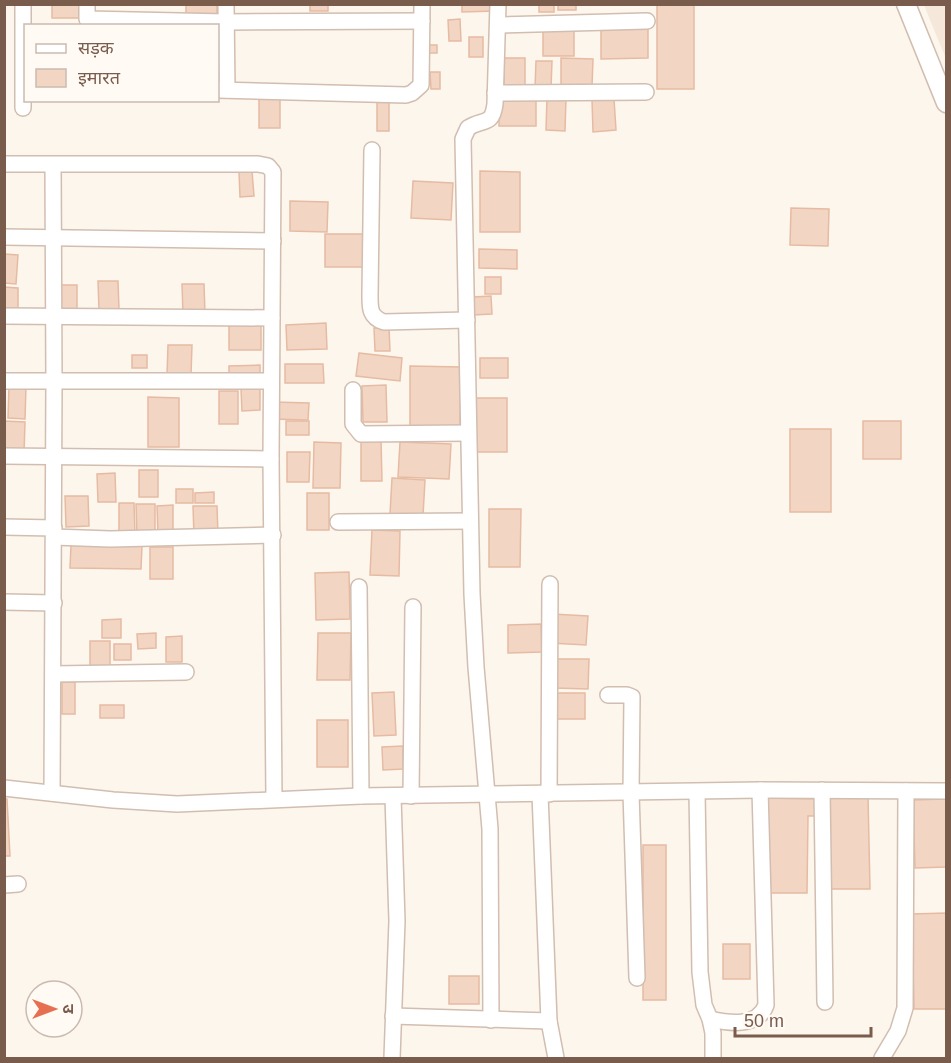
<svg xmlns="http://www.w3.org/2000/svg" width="951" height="1063" viewBox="0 0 951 1063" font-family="Helvetica,'Noto Sans Devanagari',sans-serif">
	<rect width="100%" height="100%" fill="#fdf6ec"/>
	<path fill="#f5e8da" d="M924 5H946V59Z"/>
	<g fill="#f3d5c3" stroke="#e6bba3" stroke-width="1.5">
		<rect x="52" y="4" width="32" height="14"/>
		<path d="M186 4H217V18L186 19Z"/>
		<rect x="310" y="4" width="18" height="7"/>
		<path d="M462 4H494L495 11 462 12Z"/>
		<rect x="539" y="4" width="15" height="8"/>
		<rect x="558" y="4" width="18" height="6"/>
		<rect x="657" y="4" width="37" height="85"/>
		<path d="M460 19 461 41H449L448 20Z"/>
		<path d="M543 27 574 28V56H543Z"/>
		<path d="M648 27V58L601 59V28Z"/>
		<rect x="469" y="37" width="14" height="20"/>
		<rect x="427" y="45" width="10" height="8"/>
		<rect x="504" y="58" width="21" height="30"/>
		<path d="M561 58 593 59 592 87 561 86Z"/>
		<path d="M536 61H552L551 89 535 88Z"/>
		<path d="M430 72H440V89H431Z"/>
		<rect x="259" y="94" width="21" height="34"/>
		<rect x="499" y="97" width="37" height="29"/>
		<path d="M547 97 566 98 565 131 546 130Z"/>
		<rect x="377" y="98" width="12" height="33"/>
		<path d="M614 99 616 130 593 132 592 100Z"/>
		<path d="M252 171 254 196 240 197 239 172Z"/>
		<path d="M480 171 520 172V232H480Z"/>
		<path d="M413 181 453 183 451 220 411 218Z"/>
		<path d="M290 201 328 202 327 232 290 231Z"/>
		<path d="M791 208 829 209 828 246 790 245Z"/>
		<rect x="325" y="234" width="43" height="33"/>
		<path d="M479 249 517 250V269L479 268Z"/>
		<path d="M4 254 18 255 16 284 4 283Z"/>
		<rect x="485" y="277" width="16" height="17"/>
		<path d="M98 281H118L119 309 99 310Z"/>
		<path d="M182 284H204L205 314 183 315Z"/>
		<rect x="55" y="285" width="22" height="27"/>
		<path d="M4 287 18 288V314H4Z"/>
		<path d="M491 296 492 314 473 315V297Z"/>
		<path d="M326 323 327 349 287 350 286 325Z"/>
		<rect x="229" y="325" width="32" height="25"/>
		<path d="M374 328H389L390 351H375Z"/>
		<path d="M168 345H192L191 375H167Z"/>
		<path d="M359 353 402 358 400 381 356 376Z"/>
		<rect x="132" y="355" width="15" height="13"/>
		<rect x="480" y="358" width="28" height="20"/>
		<path d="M285 364H323L324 383H285Z"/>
		<path d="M260 365V374H229V366Z"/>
		<path d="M410 366 461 367 460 428H410Z"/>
		<path d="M9 385 26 386 25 419 8 418Z"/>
		<path d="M386 385 387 422H363L362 386Z"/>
		<path d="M241 389H260V410L242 411Z"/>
		<rect x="219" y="391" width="19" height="33"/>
		<path d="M148 397 179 398V447H148Z"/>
		<rect x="475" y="398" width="32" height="54"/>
		<path d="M273 402 309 403 308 420 272 419Z"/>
		<path d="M5 421 25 422 24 454 5 453Z"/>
		<rect x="286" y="421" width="23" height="14"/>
		<rect x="863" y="421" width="38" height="38"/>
		<rect x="790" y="429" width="41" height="83"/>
		<path d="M361 440H381L382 481H361Z"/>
		<path d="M314 442 341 443 340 488H313Z"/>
		<path d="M400 442 451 444 449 479 398 477Z"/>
		<path d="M287 452H310L309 482H287Z"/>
		<rect x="139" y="470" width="19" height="27"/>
		<path d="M115 473 116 502H98L97 474Z"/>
		<path d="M392 478 425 480 423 516 390 514Z"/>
		<rect x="176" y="489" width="17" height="14"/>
		<path d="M214 492V503H195V493Z"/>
		<rect x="307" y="493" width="22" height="37"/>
		<path d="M65 496H88L89 526 66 527Z"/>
		<path d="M119 503H134L135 535 119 536Z"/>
		<path d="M136 504H155V536L137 537Z"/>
		<path d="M173 505V535H158L157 506Z"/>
		<path d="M193 506H217L218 535 194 536Z"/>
		<path d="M489 509H521L520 567H489Z"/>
		<path d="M372 530 400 531 399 576 370 575Z"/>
		<path d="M71 545 142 546 141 569 70 568Z"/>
		<rect x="150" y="547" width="23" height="32"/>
		<path d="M349 572 350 619 316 620 315 573Z"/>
		<path d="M552 614 588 616 586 645 550 643Z"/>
		<path d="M121 619V638H102V620Z"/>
		<path d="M541 624 542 652 508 653V625Z"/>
		<path d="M156 633V648L138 649 137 634Z"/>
		<path d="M318 633H351L350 680H317Z"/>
		<path d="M182 636V662H166V637Z"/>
		<rect x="90" y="641" width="20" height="25"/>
		<rect x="114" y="644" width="17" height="16"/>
		<path d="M555 659H589L588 689 554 688Z"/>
		<rect x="62" y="682" width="13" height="32"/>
		<path d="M394 692 396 735 374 736 372 693Z"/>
		<rect x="554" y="693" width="31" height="26"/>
		<rect x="100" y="705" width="24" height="13"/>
		<rect x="317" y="720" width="31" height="47"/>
		<path d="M403 746V769L383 770 382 747Z"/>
		<path d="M827 796H868L870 889H829Z"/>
		<path d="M767 798 821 799V816H808L807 893H766Z"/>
		<path d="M4 799H7L10 856H4Z"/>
		<path d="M946 799V867L915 868 913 800Z"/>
		<rect x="643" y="845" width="23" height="155"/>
		<path d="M946 913V1009H914L912 914Z"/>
		<rect x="723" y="944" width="27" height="35"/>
		<rect x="449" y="976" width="30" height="28"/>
	</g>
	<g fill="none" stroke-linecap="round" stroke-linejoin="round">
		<defs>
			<g id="minor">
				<path d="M87 4V19L226 22 422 21"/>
				<path d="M226 4 227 90"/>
				<path d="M498 25 647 21"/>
				<path d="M218 90 406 95 412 93 421 85 422 4"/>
				<path d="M495 93 646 92"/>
				<path d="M23 108V4"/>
				<path d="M372 150 370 294C370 307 369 317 384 322L467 320"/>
				<path d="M4 164H258L268 166 273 172 271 459 274 799"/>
				<path d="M4 237 273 241"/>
				<path d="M4 316 272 318"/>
				<path d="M4 381H271"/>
				<path d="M353 390V424L361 434 468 433"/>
				<path d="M4 456 271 459"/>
				<path d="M338 522 470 521"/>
				<path d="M4 527 54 528"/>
				<path d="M54 537 110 539 273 535"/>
				<path d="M359 587 361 796"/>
				<path d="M4 602 54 603"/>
				<path d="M53 674 186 672"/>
				<path d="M608 695H627L632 697 631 793 637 978"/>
				<path d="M4 788 113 800 177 804 361 796 760 790 946 791"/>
				<path d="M822 790 825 1002"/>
				<path d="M697 792 700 972 704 1005 710 1019 713 1033V1058"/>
				<path d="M52 793 54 382 53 165"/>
				<path d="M540 794 549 1021 556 1058"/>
				<path d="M549 794 550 584"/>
				<path d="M411 796 413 607"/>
				<path d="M4 885 18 884"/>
				<path d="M393 1016 549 1021"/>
				<path d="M710 1019C728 1023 758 1028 766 1005L760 790"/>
				<path d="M491 1020 490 829 476 667 472 594 463 139 468 128C483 118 492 127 495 104L498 4"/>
				<path d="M392 1058 397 921 393 797"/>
				<path d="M882 1058 898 1031 905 1008 906 791"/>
			</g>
			<path id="tertiary" d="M906 4 946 103"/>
		</defs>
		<use href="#minor" stroke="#d1beb0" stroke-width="18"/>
		<use href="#tertiary" stroke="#d1beb0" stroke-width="21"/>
		<use href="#minor" stroke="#fff" stroke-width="15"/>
		<use href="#tertiary" stroke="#fff" stroke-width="18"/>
	</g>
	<rect width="951" height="1063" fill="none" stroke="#7a5c4d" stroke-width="12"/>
	<rect x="24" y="24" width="195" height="78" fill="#fffaf3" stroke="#cabbb1" stroke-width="1.5"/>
	<rect x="36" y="44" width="30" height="9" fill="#ffffff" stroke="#cabbb1" stroke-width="1.5"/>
	<text x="78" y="54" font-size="18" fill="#7a5c4d">सड़क</text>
	<rect x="36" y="69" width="30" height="18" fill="#f3d5c3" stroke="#cabbb1" stroke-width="1.5"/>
	<text x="78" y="84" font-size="18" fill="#7a5c4d">इमारत</text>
	<g transform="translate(54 1009) rotate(90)"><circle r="28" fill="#fffaf3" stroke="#cabbb1" stroke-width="1.5"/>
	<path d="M0-4.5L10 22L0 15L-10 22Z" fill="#e76f51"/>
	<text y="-9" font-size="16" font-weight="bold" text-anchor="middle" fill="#7a5c4d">उ</text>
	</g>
	<path d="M735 1027v9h136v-9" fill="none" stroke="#7a5c4d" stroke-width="3"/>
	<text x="744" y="1027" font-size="18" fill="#7a5c4d" stroke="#fffaf3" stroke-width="4.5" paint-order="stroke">50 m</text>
</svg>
